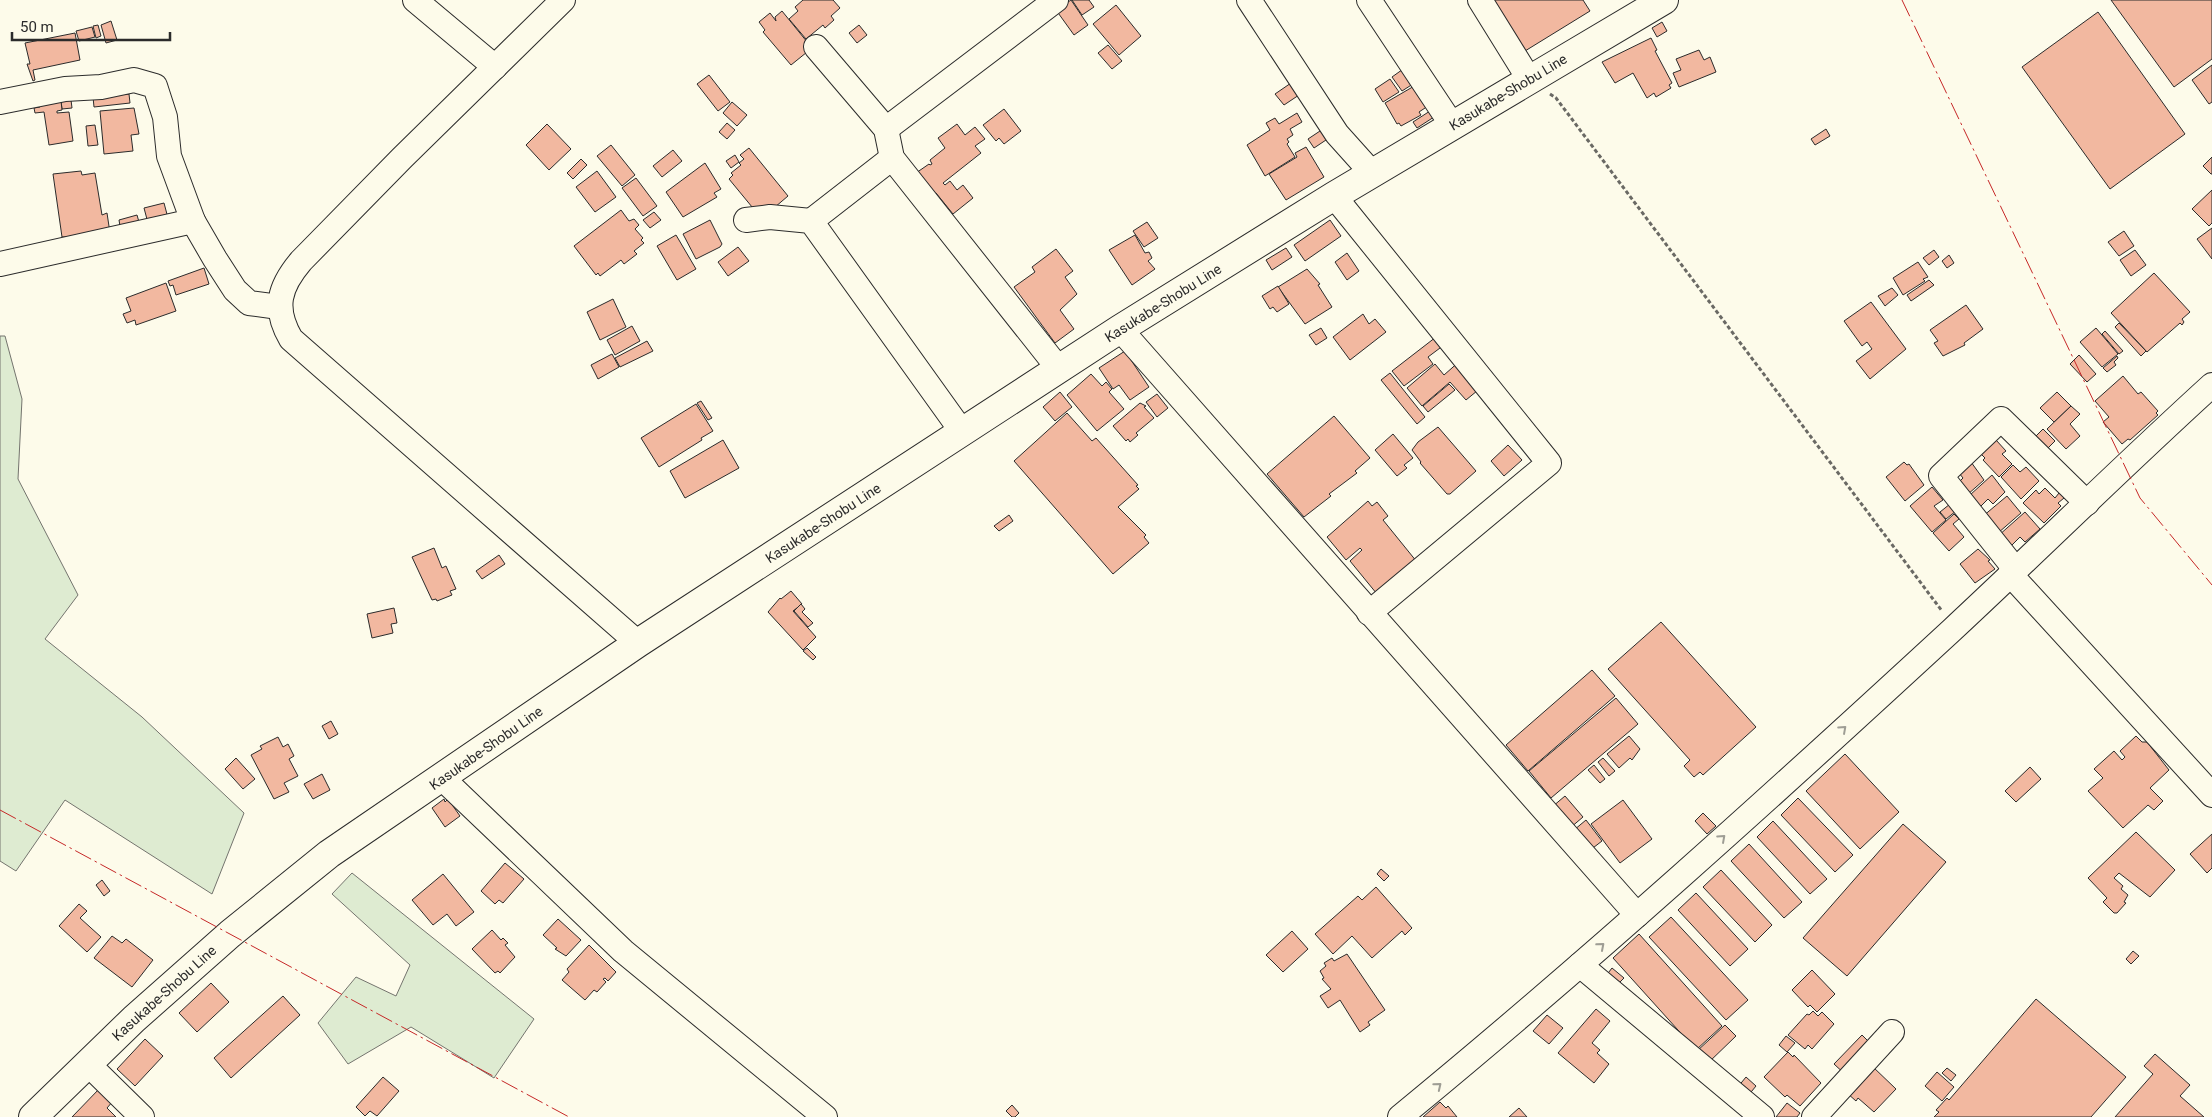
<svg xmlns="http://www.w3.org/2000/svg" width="2212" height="1117" viewBox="0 0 2212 1117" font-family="Roboto,sans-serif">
	<rect width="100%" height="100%" fill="#fdfbea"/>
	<g fill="#deebd1" stroke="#74746e">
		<path d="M0 336H5L22 399 18 479 78 595 45 639 142 717 244 813 212 894 65 800 16 871 0 861Z"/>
		<path d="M352 873 534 1019 494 1078 411 1027 348 1064 318 1023 356 977 396 996 410 965 332 894Z"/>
	</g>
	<g fill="#f2b8a0" stroke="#2b2b2b">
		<path d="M803 0H833L840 8 831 16 834 20 825 28 823 25 806 39 789 19 798 11 795 7Z"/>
		<path d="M1071 0 1088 25 1074 35 1056 10Z"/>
		<path d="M1072 0H1089L1094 7 1082 15Z"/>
		<path d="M1493 0H1583L1590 11 1525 51Z"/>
		<path d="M2111 0H2212V59L2174 87Z"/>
		<path d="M1116 5 1141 36 1119 55 1093 24Z"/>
		<path d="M782 11 812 48 791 65 763 32 765 30 759 22 770 13 776 21 775 17Z"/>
		<path d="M2098 12 2185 134 2110 189 2022 67Z"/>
		<path d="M111 21 117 40 106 43 101 25Z"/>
		<path d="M1662 22 1667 31 1657 37 1652 28Z"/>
		<path d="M98 25 101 36 96 38 93 26Z"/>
		<path d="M859 25 867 35 857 43 849 33Z"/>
		<path d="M92 27 95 37 79 41 76 31Z"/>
		<path d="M75 33 80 60 33 70 35 80 33 81 27 64H30L25 43Z"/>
		<path d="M1651 38 1657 50 1655 51 1672 83 1669 85 1671 88 1656 97 1654 93 1647 98 1633 73 1615 83 1602 62Z"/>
		<path d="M1108 45 1122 61 1112 69 1098 53Z"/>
		<path d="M1699 50 1704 60 1710 57 1716 72 1679 87 1673 73 1681 70 1676 59Z"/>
		<path d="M2212 65V102L2209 104 2192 80Z"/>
		<path d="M1406 67 1416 82 1402 91 1392 77Z"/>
		<path d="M709 75 730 102 718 111 697 84Z"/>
		<path d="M1390 79 1399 92 1383 102 1375 89Z"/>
		<path d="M1291 83 1299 95 1284 105 1275 94Z"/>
		<path d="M1416 85 1428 106 1419 112 1421 115 1401 126 1399 123 1397 124 1385 103Z"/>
		<path d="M129 94 130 103 94 107 93 97Z"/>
		<path d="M71 100 72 108 62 109 61 101Z"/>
		<path d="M61 101 62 110 57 111V113L69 112 73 141 49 145 44 112 35 113 34 108 40 107V104Z"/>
		<path d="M732 102 747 115 737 126 723 113Z"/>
		<path d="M134 108 139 134 131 135 133 151 104 154 100 111Z"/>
		<path d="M1004 109 1021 131 1004 144 999 138 996 141 983 125Z"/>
		<path d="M1430 111 1434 117 1417 128 1413 122Z"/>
		<path d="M1297 113 1302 122 1290 129 1293 135 1287 139 1289 142 1287 144 1295 157 1265 176 1247 145 1270 130 1266 123 1275 118 1279 124Z"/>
		<path d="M727 123 735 130 727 139 719 132Z"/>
		<path d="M547 124 571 149 549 170 526 145Z"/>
		<path d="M957 124 965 135 975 127 985 139 975 146 981 153 943 183 945 185 950 181 957 190 963 185 973 198 953 214 936 193 933 195 916 173 929 164 930 165 932 164 930 160 945 148 938 138Z"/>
		<path d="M95 125 98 145 88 146 86 126Z"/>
		<path d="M1323 129 1329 138 1314 148 1308 139Z"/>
		<path d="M1826 129 1830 136 1815 145 1811 139Z"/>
		<path d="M611 145 635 175 622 186 597 156Z"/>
		<path d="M1306 147 1324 177 1286 200 1269 174 1297 157 1295 153Z"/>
		<path d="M749 148 788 196 768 213H757L729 179 733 175 731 173 741 165 739 163 744 159 740 155Z"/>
		<path d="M673 150 682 161 662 177 653 166Z"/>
		<path d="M735 155 739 162 731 168 726 161Z"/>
		<path d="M2212 157V174H2211L2203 166Z"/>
		<path d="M581 159 587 165 573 179 567 173Z"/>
		<path d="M705 163 721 189 714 193 717 197 683 217 666 192Z"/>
		<path d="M81 171 82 175 95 173 102 215 107 213 110 233 66 240V237H62L53 174Z"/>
		<path d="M597 171 616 197 595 212 576 187Z"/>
		<path d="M636 178 657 206 643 216 622 188Z"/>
		<path d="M2212 190V223L2209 226 2192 209Z"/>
		<path d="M164 203 168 218 148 223 144 208Z"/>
		<path d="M621 210 629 221 634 219 639 225 635 229 643 238 641 240 644 243 634 251 637 254 624 264 621 260 600 276 598 273 596 275 574 246Z"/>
		<path d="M654 212 661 220 650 228 643 220Z"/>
		<path d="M137 215 139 222 120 226 119 220Z"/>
		<path d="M710 220 722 244 720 247 696 259 683 234Z"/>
		<path d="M1330 220 1341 236 1305 261 1294 245Z"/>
		<path d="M1147 222 1158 238 1144 247 1133 231Z"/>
		<path d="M2212 228V259L2197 239Z"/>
		<path d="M2124 231 2134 246 2119 256 2108 242Z"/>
		<path d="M676 235 696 269 677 280 657 246Z"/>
		<path d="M1135 235 1145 253 1149 252 1152 258 1148 261 1155 269 1132 285 1109 250Z"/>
		<path d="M738 247 749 261 728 276 718 262Z"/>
		<path d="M1286 248 1292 257 1272 270 1266 260Z"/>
		<path d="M1056 249 1073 271 1065 277 1077 294 1060 310 1074 329 1055 343 1014 287 1035 272 1032 267Z"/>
		<path d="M1934 250 1939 257 1929 265 1923 258Z"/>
		<path d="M2135 250 2146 265 2131 276 2120 260Z"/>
		<path d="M1347 253 1359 271 1347 280 1335 262Z"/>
		<path d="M1949 255 1954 263 1947 268 1942 261Z"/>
		<path d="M1918 262 1928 277 1923 279 1925 281 1903 295 1893 278Z"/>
		<path d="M204 268 209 284 176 295 173 285 170 286 168 281Z"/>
		<path d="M1307 269 1320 284 1318 285 1332 307 1305 324 1278 287Z"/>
		<path d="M2154 273 2190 312 2182 319 2184 322 2182 325 2180 323 2147 352 2111 313Z"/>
		<path d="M1929 280 1934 285 1911 301 1907 295Z"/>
		<path d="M166 283 176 311 136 325 135 320 127 323 123 314 131 311 126 298Z"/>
		<path d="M1278 286 1289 304 1277 312 1273 307 1270 309 1262 296Z"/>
		<path d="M1892 288 1898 295 1885 306 1878 296Z"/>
		<path d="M613 299 626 327 600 340 587 312Z"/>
		<path d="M1871 302 1906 349 1870 379 1856 361 1872 349 1867 342 1862 346 1844 321Z"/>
		<path d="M1966 305 1983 329 1964 343 1965 345 1943 356 1934 343 1938 341 1930 330Z"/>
		<path d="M1363 314 1369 324 1375 319 1386 332 1350 360 1333 337Z"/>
		<path d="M2119 323 2146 351 2141 356 2115 327Z"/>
		<path d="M632 326 640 341 615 355 607 340Z"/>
		<path d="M1321 328 1327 338 1316 345 1309 335Z"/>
		<path d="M2096 328 2118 354 2102 367 2080 342Z"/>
		<path d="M2105 331 2123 351 2119 354 2102 334Z"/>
		<path d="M1436 337 1444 345 1428 357 1433 364 1404 386 1392 371Z"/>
		<path d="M647 341 653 351 620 367 615 358Z"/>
		<path d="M1125 351 1149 387 1130 400 1119 385 1113 389 1099 368Z"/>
		<path d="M612 354 619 367 598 379 591 365Z"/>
		<path d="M2079 355 2096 374 2087 382 2070 364Z"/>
		<path d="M2117 356 2118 358 2114 362 2116 365 2107 372 2103 368Z"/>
		<path d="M1461 360 1483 386 1466 400 1450 382 1422 406 1407 388 1435 364 1444 375Z"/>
		<path d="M1390 373 1425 417 1417 424 1381 380Z"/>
		<path d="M1091 374 1102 386 1106 382 1112 389 1109 392 1124 409 1097 431 1067 395Z"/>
		<path d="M2123 376 2138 394 2141 392 2158 411 2156 413 2158 415 2130 440 2128 439 2122 444 2103 422 2109 417 2095 401Z"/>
		<path d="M1449 384 1455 390 1428 412 1423 406Z"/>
		<path d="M1060 392 1072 407 1055 421 1043 407Z"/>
		<path d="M2057 392 2071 406 2054 422 2040 408Z"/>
		<path d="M1157 394 1168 408 1157 417 1146 402Z"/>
		<path d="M701 401 712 418 708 420 697 403Z"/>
		<path d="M1140 403 1146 406 1144 407 1154 418 1136 433 1138 435 1130 442 1128 439 1126 441 1113 426Z"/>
		<path d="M696 404 713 431 701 438 702 440 659 467 641 438Z"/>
		<path d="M2071 406 2080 414 2070 424 2080 436 2066 449 2047 429Z"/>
		<path d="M1067 413 1092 441 1096 438 1138 485 1136 486 1139 489 1118 507 1146 535 1144 537 1149 543 1113 574 1014 461Z"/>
		<path d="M1334 416 1370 458 1355 471 1357 473 1329 494 1331 496 1304 517 1267 474Z"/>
		<path d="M1438 427 1476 471 1450 494H1447L1420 463 1421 462 1412 450 1418 442Z"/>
		<path d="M2043 429 2055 441 2048 448 2036 436Z"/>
		<path d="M1393 434 1413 458 1404 465 1407 468 1397 476 1375 450Z"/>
		<path d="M723 440 739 468 685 498 670 471Z"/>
		<path d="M1996 440 2006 451 2002 454 2012 464 1999 477 1983 460 1985 458 1981 454Z"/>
		<path d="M1508 445 1522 460 1504 476 1491 461Z"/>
		<path d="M1904 462 1907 465 1909 464 1924 485 1905 501 1886 477Z"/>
		<path d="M1971 462 1984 480 1967 495 1957 484 1963 478 1959 473Z"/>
		<path d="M2013 465 2020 472 2026 467 2039 481 2021 499 2001 477Z"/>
		<path d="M1992 475 2005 492 1993 504 1988 499 1980 507 1970 495Z"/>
		<path d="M1932 487 1943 500 1934 506 1946 520 1932 532 1910 506Z"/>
		<path d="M2045 488 2055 498 2059 493 2064 498 2058 503 2061 506 2044 523 2023 503 2036 490 2039 494Z"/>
		<path d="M2007 496 2021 513 1998 533 1982 517Z"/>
		<path d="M1368 501 1372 506 1377 502 1388 516 1383 520 1417 562 1377 594 1350 561 1362 550 1360 548 1346 560 1327 537Z"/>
		<path d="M1950 504 1956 511 1946 519 1940 512Z"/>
		<path d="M2025 512 2040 529 2025 542 2020 537 2009 548 1998 536Z"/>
		<path d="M1954 514 1959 519 1953 524 1964 537 1949 551 1933 533Z"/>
		<path d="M1009 515 1013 521 999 531 994 526Z"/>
		<path d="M434 548 442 568 446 566 456 589 450 591 452 595 437 601 436 599 432 600 412 557Z"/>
		<path d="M1978 549 1990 560 1988 561 1995 569 1975 583 1960 564Z"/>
		<path d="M499 555 505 564 482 579 476 571Z"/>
		<path d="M791 591 802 604 793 611 816 637 803 650 768 612 780 598 781 599Z"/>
		<path d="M801 604 805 609 802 612 813 623 808 627 794 611Z"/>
		<path d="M394 608 397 623 391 624 393 633 372 638 367 614Z"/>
		<path d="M1661 622 1756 727 1703 775 1700 772 1694 777 1684 766 1690 760 1608 669Z"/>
		<path d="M807 648 816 657 813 660 803 651Z"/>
		<path d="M1592 670 1615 696 1528 771 1506 745Z"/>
		<path d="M1616 698 1638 724 1551 798 1529 771Z"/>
		<path d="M331 721 338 734 329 739 322 726Z"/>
		<path d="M1629 736 1640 749 1632 760 1630 758 1619 768 1607 754Z"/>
		<path d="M2136 736 2142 742H2147L2169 770 2150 788 2163 801 2154 810 2148 805 2123 828 2088 791 2103 778 2094 769 2114 751 2122 760 2125 757 2120 751Z"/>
		<path d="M278 737 283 747 288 744 294 756 289 759 298 776 284 783 289 792 274 799 251 755 262 749 260 746Z"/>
		<path d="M1845 754 1899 812 1860 849 1806 791Z"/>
		<path d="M236 758 255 779 243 789 225 769Z"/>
		<path d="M1603 758 1615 771 1609 776 1598 762Z"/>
		<path d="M1594 765 1605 779 1600 783 1588 770Z"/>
		<path d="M2030 767 2041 779 2016 802 2005 791Z"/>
		<path d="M322 774 330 790 313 799 304 784Z"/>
		<path d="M1565 796 1583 817 1570 828 1552 807Z"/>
		<path d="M1798 798 1853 855 1835 872 1781 815Z"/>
		<path d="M444 799 445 802 448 799 460 816 445 827 432 808Z"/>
		<path d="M1623 800 1652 839 1620 863 1591 824Z"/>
		<path d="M1703 813 1716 826 1707 834 1695 821Z"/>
		<path d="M1586 820 1602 841 1589 851 1574 830Z"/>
		<path d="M1773 821 1827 879 1810 894 1757 837Z"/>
		<path d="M1903 824 1946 862 1847 976 1803 938Z"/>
		<path d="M2136 832 2175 870 2150 897 2119 873 2114 878 2123 886 2121 889 2128 895 2124 902 2126 903 2117 913H2114L2103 902 2107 898 2088 878Z"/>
		<path d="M2212 834V868L2207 873 2190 854Z"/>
		<path d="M1749 844 1802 902 1784 918 1731 861Z"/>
		<path d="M505 863 524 879 503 903 499 900 495 904 481 891Z"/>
		<path d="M1381 869 1389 876 1384 881 1377 874Z"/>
		<path d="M1721 870 1772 925 1755 942 1703 887Z"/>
		<path d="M443 874 474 912 456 926 447 914 433 925 412 900Z"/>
		<path d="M102 880 110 891 104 896 96 885Z"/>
		<path d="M1376 887 1412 928 1405 935 1402 931 1372 958 1352 936 1333 954 1315 934 1358 896 1362 900Z"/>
		<path d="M1696 893 1748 949 1730 966 1678 910Z"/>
		<path d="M79 904 87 911 80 918 101 937 87 952 59 926Z"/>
		<path d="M1671 917 1748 1000 1726 1020 1649 937Z"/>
		<path d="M558 919 581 940 566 956 555 949 557 948 543 935Z"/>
		<path d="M492 930 501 940 503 938 508 943 505 945 515 957 500 973 498 971 495 973 472 949Z"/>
		<path d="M1292 931 1308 949 1283 972 1266 955Z"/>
		<path d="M1639 934 1722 1026 1696 1050 1613 958Z"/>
		<path d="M112 936 122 943 126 939 153 960 132 987 94 958Z"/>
		<path d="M589 945 616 972 608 981 605 978 603 979 606 982 597 992 594 990 585 1000 562 980 569 972 567 969Z"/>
		<path d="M2133 951 2139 956 2131 964 2126 959Z"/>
		<path d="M1347 954 1385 1010 1368 1022 1370 1025 1360 1032 1340 1000 1328 1008 1320 996 1331 989 1322 979 1324 978 1320 971 1326 966 1324 963 1332 958 1334 961Z"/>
		<path d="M1612 968 1624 978 1616 986 1605 977Z"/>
		<path d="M1812 970 1835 994 1817 1012 1810 1005 1808 1007 1792 990Z"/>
		<path d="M211 983 229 1002 197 1032 179 1013Z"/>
		<path d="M283 996 300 1015 231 1078 214 1058Z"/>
		<path d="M2036 999 2126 1077 2091 1117H1934L1939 1112 1936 1110 1947 1098 1949 1100Z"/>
		<path d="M1596 1009 1610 1021 1592 1043 1600 1050 1597 1053 1609 1064 1594 1083 1558 1053Z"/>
		<path d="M1813 1011 1818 1016 1822 1012 1834 1024 1812 1049 1808 1045 1805 1049 1788 1035 1807 1014 1809 1015Z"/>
		<path d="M1547 1015 1563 1028 1549 1044 1533 1031Z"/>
		<path d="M1725 1025 1736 1036 1707 1064 1696 1052Z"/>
		<path d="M1862 1035 1875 1048 1847 1076 1834 1064Z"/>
		<path d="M1786 1036 1795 1043 1787 1052 1779 1045Z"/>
		<path d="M145 1039 163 1056 135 1086 117 1069Z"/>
		<path d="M1788 1052 1793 1057 1794 1055 1821 1083 1800 1106 1787 1095 1785 1097 1764 1077Z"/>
		<path d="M2155 1054 2190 1085 2180 1096 2204 1117H2115L2153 1074 2144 1066Z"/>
		<path d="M1872 1066 1896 1089 1874 1112 1858 1098 1856 1101 1847 1093Z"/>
		<path d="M1947 1068 1956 1075 1951 1081 1942 1073Z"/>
		<path d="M1937 1072 1954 1087 1942 1101 1925 1086Z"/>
		<path d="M383 1077 399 1091 377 1116 370 1111 365 1116 356 1107Z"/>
		<path d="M1746 1077 1756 1086 1747 1097 1737 1088Z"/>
		<path d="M100 1088 113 1101 107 1108 116 1117H72Z"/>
		<path d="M1440 1102 1446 1108 1448 1106 1457 1117H1423Z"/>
		<path d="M1787 1103 1800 1113 1797 1117H1776Z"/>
		<path d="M1012 1105 1019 1113 1015 1117H1012L1006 1111Z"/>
		<path d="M1519 1108 1527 1117H1509Z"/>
	</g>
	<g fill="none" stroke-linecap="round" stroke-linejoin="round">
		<defs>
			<g id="minor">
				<path d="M415 0 495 67"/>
				<path d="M563 0 402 158 301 261C279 287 273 308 291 339L638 643"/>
				<path d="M1249 0 1337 134 1372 173"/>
				<path d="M1369 0 1452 125"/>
				<path d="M1480 0 1529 79"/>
				<path d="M816 47 886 129 892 158 1059 369"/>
				<path d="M0 102 65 89 101 87 134 80 155 86 165 117 169 156 193 221 215 259 235 290 249 303 279 307"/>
				<path d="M886 129 1056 0"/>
				<path d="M1334 196 1549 463 1369 613"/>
				<path d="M746 220 770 217 811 221 963 433"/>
				<path d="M811 221 892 158"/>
				<path d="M0 264 193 221"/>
				<path d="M1120 329 1637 915"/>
				<path d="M2015 569 1941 476 2001 419 2087 503"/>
				<path d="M2010 574 2212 795"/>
				<path d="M442 778 623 951 825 1117"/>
				<path d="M1580 965 1762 1117"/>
				<path d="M88 1064 142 1117"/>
				<path d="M1400 1117C1590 961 1772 796 1952 630 2039 549 2124 465 2212 385"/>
				<path d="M1814 1117 1892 1032"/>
			</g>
			<path id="major" d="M33 1117 134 1019 230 934 329 854 638 643 1120 329 1334 196 1664 0"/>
		</defs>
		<use href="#minor" stroke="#2b2b2b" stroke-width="26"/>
		<use href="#major" stroke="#2b2b2b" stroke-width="30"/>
		<path stroke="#6a6964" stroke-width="3" stroke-dasharray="4 2.5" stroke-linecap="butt" d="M1550 94 1556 98 1942 611"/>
		<use href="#minor" stroke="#fdfbea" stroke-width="24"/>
		<use href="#major" stroke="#fdfbea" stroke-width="28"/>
		<g stroke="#c62828" stroke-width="1" stroke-dasharray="18 4 2.5 4" stroke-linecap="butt">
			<path d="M1902 0 2140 498 2212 585"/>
			<path d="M0 810 569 1117"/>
		</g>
	</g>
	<defs><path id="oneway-chevron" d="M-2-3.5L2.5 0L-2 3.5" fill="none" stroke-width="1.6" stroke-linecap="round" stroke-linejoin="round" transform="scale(1.25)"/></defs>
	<g stroke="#9e9d94">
		<use href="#oneway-chevron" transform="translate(1843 729) rotate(-42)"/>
		<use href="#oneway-chevron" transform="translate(1722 838) rotate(-42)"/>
		<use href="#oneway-chevron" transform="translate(1601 946) rotate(-41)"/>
		<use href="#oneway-chevron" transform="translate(1438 1086) rotate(-39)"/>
	</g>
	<g text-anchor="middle" stroke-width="4" stroke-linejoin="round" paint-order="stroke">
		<g font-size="14" fill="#2b2b2b" stroke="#fdfbea">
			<text transform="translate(1508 92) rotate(-31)" y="5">Kasukabe-Shobu Line</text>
			<text transform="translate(1163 303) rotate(-32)" y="5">Kasukabe-Shobu Line</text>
			<text transform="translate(823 523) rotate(-33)" y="5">Kasukabe-Shobu Line</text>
			<text transform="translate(486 748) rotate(-35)" y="5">Kasukabe-Shobu Line</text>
			<text transform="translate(164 993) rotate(-42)" y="5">Kasukabe-Shobu Line</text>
		</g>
	</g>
	<path d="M12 32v8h158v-8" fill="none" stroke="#2b2b2b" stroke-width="2.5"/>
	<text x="20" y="32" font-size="15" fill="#2b2b2b" stroke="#fdfbea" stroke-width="4" paint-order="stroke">50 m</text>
</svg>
